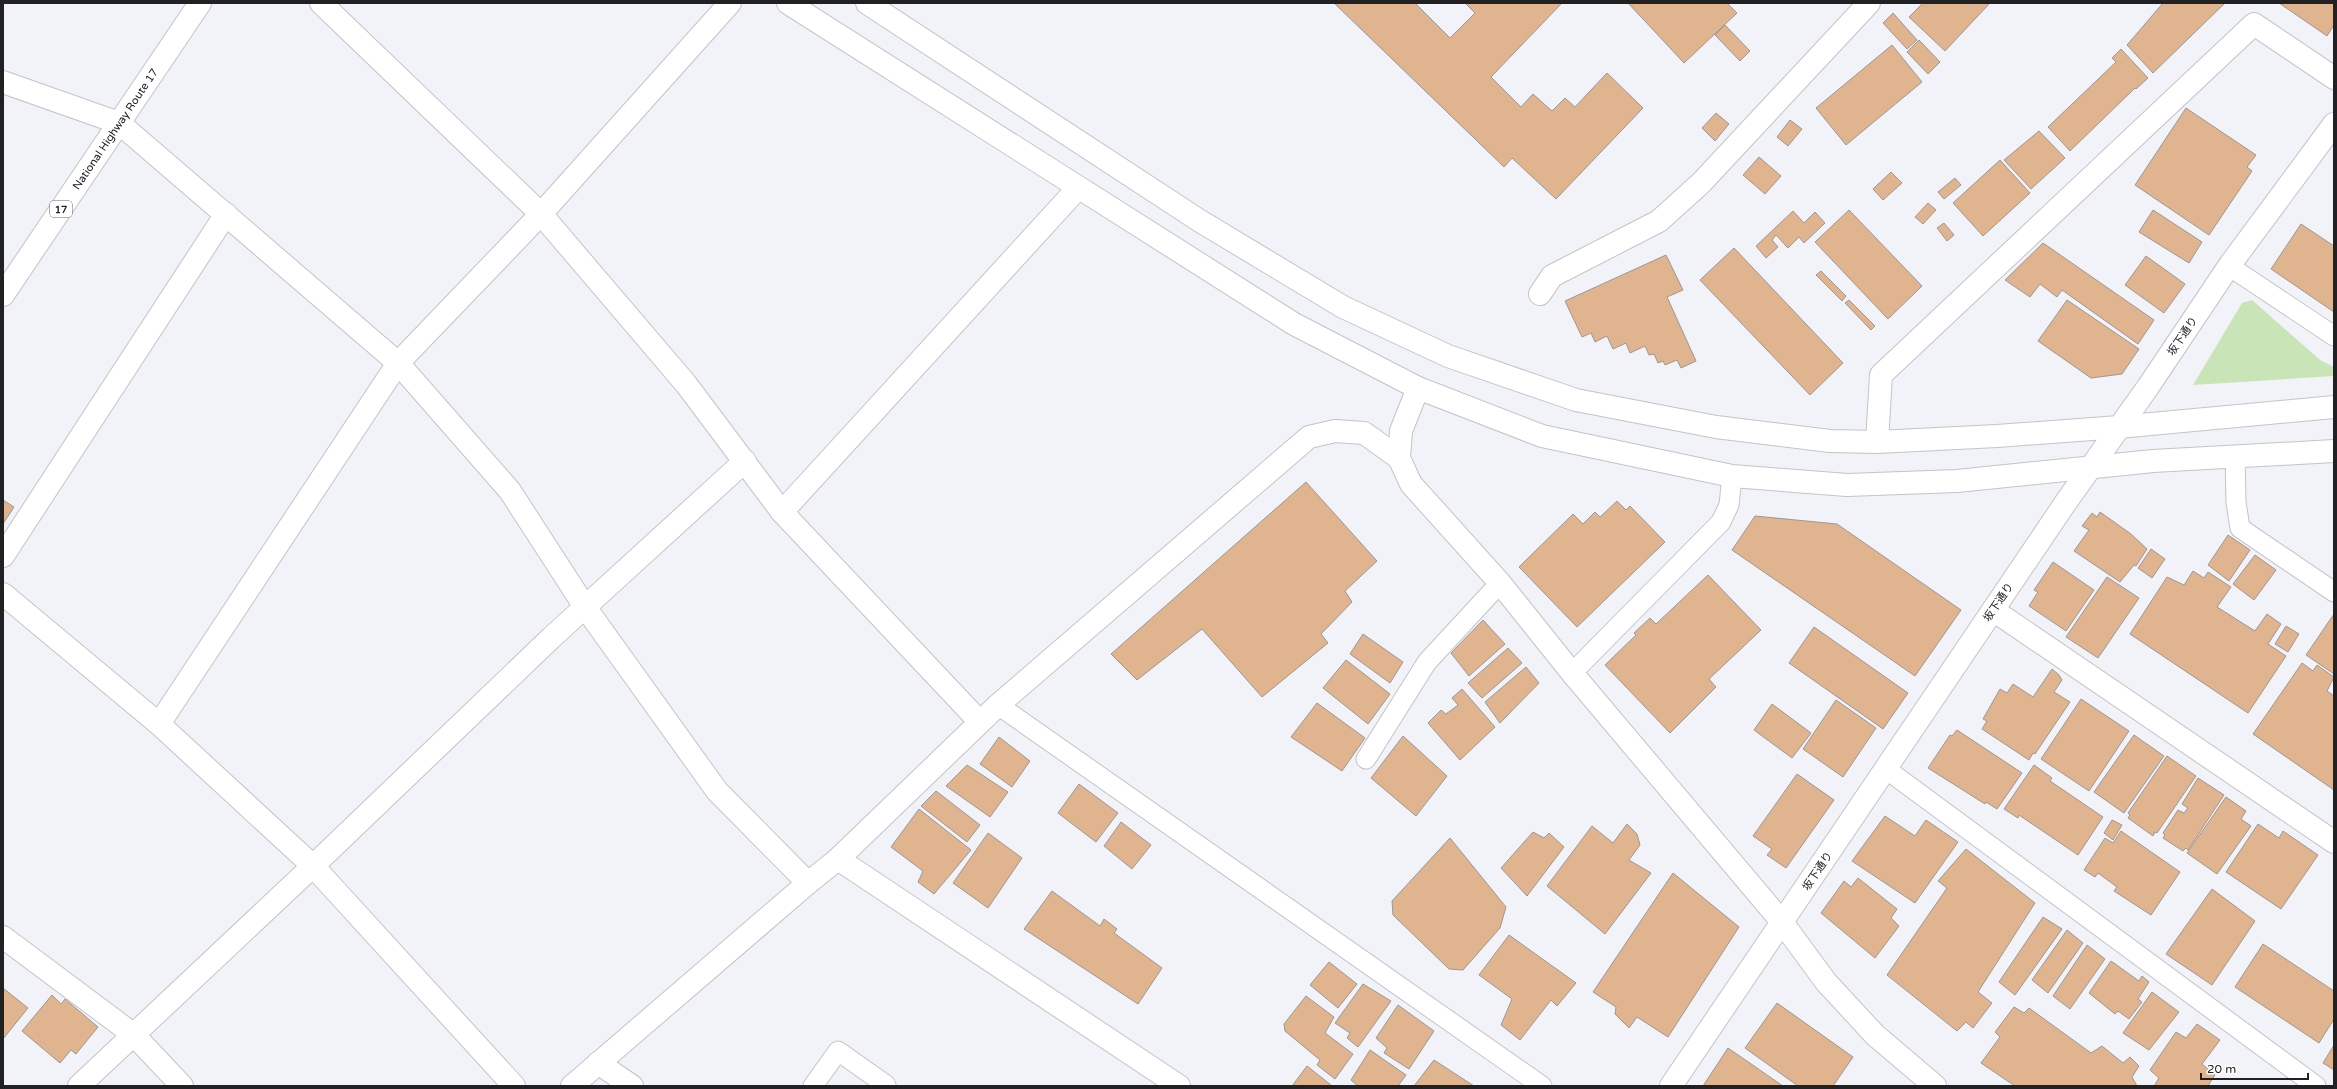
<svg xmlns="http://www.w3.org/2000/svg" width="2337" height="1089" viewBox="0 0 2337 1089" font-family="'Varela Round','Noto Sans JP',sans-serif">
	<rect width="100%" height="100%" fill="#f2f2f9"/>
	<path fill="#c9e4b6" d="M2252 300 2320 360 2334 367V376L2193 385 2242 303Z"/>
	<g fill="#e0b48f" stroke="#9d9793">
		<path d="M1334 3H1415L1450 38 1475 13 1465 3H1562L1491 77 1521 107 1533 94 1552 111 1565 98 1575 107 1607 73 1643 108 1556 199 1512 158 1504 167Z"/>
		<path d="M1628 3H1727L1737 13 1684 63Z"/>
		<path d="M1923 3H1990L1945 51 1909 17Z"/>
		<path d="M2163 3H2225L2153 73 2127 45Z"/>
		<path d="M2279 3H2334V25L2327 36Z"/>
		<path d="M1893 13 1917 40 1907 49 1883 23Z"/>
		<path d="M1725 25 1750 51 1740 61 1715 35Z"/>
		<path d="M1919 40 1940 62 1928 74 1907 52Z"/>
		<path d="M1892 45 1922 82 1846 145 1816 108Z"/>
		<path d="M2121 49 2148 78 2136 89 2135 88 2070 151 2048 127 2116 62 2112 58Z"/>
		<path d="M2186 108 2256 155 2247 167 2252 171 2209 235 2135 185Z"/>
		<path d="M1716 113 1729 124 1715 141 1702 128Z"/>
		<path d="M1790 120 1802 129 1788 146 1777 137Z"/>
		<path d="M2039 131 2065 158 2031 189 2004 160Z"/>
		<path d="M1759 157 1781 176 1765 194 1743 175Z"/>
		<path d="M2000 160 2030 193 1983 236 1953 203Z"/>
		<path d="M1891 172 1902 183 1883 200 1873 189Z"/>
		<path d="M1955 178 1961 185 1944 199 1938 192Z"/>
		<path d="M1928 203 1936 210 1923 224 1915 217Z"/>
		<path d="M1849 210 1922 286 1888 319 1815 242Z"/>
		<path d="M2153 210 2202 242 2189 263 2139 232Z"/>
		<path d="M1793 211 1804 223 1815 212 1825 223 1804 243 1799 237 1788 248 1776 235 1772 240 1778 247 1766 258 1756 246Z"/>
		<path d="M1944 223 1954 235 1947 241 1937 228Z"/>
		<path d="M2301 224 2334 246V312L2271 269Z"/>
		<path d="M2043 243 2154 320 2138 344 2062 290 2057 297 2040 284 2030 297 2005 280Z"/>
		<path d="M1734 248 1843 363 1810 395 1700 280Z"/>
		<path d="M1666 255 1683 290 1667 297 1696 361 1681 368 1677 360 1665 365 1663 361 1658 363 1654 354 1649 355 1645 346 1630 353 1626 343 1613 349 1607 336 1595 342 1591 333 1582 337 1565 301Z"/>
		<path d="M2146 256 2185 284 2164 313 2125 285Z"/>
		<path d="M1821 271 1846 296 1842 301 1816 275Z"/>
		<path d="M1849 300 1875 326 1871 330 1845 303Z"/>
		<path d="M2067 300 2139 349 2122 374 2091 378 2038 341Z"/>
		<path d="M1306 482 1377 561 1345 591 1352 602 1321 634 1328 643 1262 697 1202 629 1137 680 1111 654Z"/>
		<path d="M3 500 14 507 3 524Z"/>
		<path d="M1617 501 1626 510 1630 506 1665 542 1577 627 1519 567 1573 514 1583 524 1595 512 1600 517Z"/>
		<path d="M2100 512 2131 534 2147 549 2136 566 2134 565 2120 582 2074 551 2089 530 2082 526 2092 513 2097 517Z"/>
		<path d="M1755 516 1837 524 1961 610 1915 676 1732 550Z"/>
		<path d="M2228 535 2250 550 2229 581 2208 565Z"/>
		<path d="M2151 549 2165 559 2152 578 2138 568Z"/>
		<path d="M2255 555 2276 570 2254 600 2233 584Z"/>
		<path d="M2053 562 2094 590 2066 631 2029 606 2038 592 2034 590Z"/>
		<path d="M2193 571 2204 578 2208 572 2231 587 2217 607 2255 631 2267 614 2281 624 2268 644 2286 656 2248 713 2130 634 2167 577 2184 585Z"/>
		<path d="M1708 575 1761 630 1709 679 1716 687 1670 733 1605 665 1636 635 1634 633 1650 618 1656 624Z"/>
		<path d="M2107 577 2139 598 2098 658 2066 637Z"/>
		<path d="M2334 614V674L2306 655Z"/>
		<path d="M1483 620 1505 644 1469 676 1451 653Z"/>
		<path d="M2286 626 2299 634 2288 652 2275 644Z"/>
		<path d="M1814 627 1908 693 1883 729 1789 663Z"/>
		<path d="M1363 634 1403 662 1390 683 1350 654Z"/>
		<path d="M1508 648 1522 663 1482 698 1468 683Z"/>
		<path d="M1346 660 1390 694 1368 724 1323 688Z"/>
		<path d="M2302 663 2313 671 2317 665 2334 677 2327 691 2334 696V790L2253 734Z"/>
		<path d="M1526 667 1539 683 1500 723 1485 702Z"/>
		<path d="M2052 669 2059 675 2062 680 2054 692 2070 702 2035 754 2033 753 2029 760 1982 729 1987 721 1983 719 2000 689 2007 693 2013 684 2033 697Z"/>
		<path d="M1462 689 1495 727 1460 760 1428 723 1441 710 1446 714 1458 705 1452 698Z"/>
		<path d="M2081 699 2129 731 2089 791 2041 759Z"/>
		<path d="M1836 700 1876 728 1843 777 1803 749Z"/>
		<path d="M1317 703 1365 738 1342 771 1291 737Z"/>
		<path d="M1772 704 1811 733 1792 758 1754 730Z"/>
		<path d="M1957 730 2022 773 1997 809 1986 802 1985 804 1928 768 1950 735 1952 736Z"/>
		<path d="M2134 735 2164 756 2124 813 2094 792Z"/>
		<path d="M1403 736 1447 776 1416 816 1371 778Z"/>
		<path d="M999 737 1030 761 1012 787 980 764Z"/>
		<path d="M2167 756 2196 776 2157 833 2155 832 2153 836 2128 818 2130 815 2128 813Z"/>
		<path d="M967 765 1008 792 990 817 946 786Z"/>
		<path d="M2034 765 2052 778 2050 781 2103 817 2078 855 2019 815 2018 818 2004 809Z"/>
		<path d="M1797 774 1834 800 1786 868 1767 855 1772 849 1753 836Z"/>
		<path d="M2198 778 2224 795 2188 850 2186 848 2183 851 2163 838 2165 835 2163 833 2178 810 2184 813 2188 808 2182 804Z"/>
		<path d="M1079 784 1118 813 1096 842 1058 813Z"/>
		<path d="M936 791 980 825 967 842 921 806Z"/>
		<path d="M2226 797 2246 811 2241 819 2251 826 2217 874 2187 853Z"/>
		<path d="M919 809 971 850 934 894 918 882 923 871 891 847Z"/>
		<path d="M1885 816 1915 836 1926 820 1958 842 1915 903 1852 861Z"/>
		<path d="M2112 820 2122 825 2113 840 2104 833Z"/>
		<path d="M1121 822 1151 845 1132 869 1104 846Z"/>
		<path d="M1627 824 1637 834 1640 845 1629 860 1651 873 1605 934 1547 886 1592 826 1613 843Z"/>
		<path d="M2258 824 2279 838 2283 831 2318 855 2281 909 2226 872Z"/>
		<path d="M2121 831 2180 872 2151 915 2114 891 2117 887 2098 873 2095 877 2084 870 2105 838 2113 843Z"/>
		<path d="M1533 832 1544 838 1549 833 1564 847 1527 896 1501 868Z"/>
		<path d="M988 833 1022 858 988 908 953 883Z"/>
		<path d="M1450 838 1506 907 1500 928 1463 970 1449 969 1393 915 1392 901Z"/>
		<path d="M1966 849 2035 903 1978 992 1992 1003 1973 1028 1966 1022 1957 1031 1887 975 1947 888 1938 881Z"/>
		<path d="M1673 873 1739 927 1668 1037 1637 1017 1629 1028 1615 1014 1616 1007 1593 992Z"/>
		<path d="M1858 878 1897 909 1891 918 1899 926 1875 958 1821 913 1844 881 1851 887Z"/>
		<path d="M2212 889 2255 921 2212 985 2166 954Z"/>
		<path d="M1052 891 1100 926 1104 919 1117 929 1114 933 1162 968 1138 1004 1024 929Z"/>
		<path d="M2043 917 2062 929 2015 995 1999 982Z"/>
		<path d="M2067 930 2083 943 2048 993 2032 980Z"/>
		<path d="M1509 935 1576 983 1557 1006 1551 1000 1520 1040 1501 1025 1512 999 1479 975Z"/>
		<path d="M2263 944 2334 991V1019L2319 1043 2235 987Z"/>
		<path d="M2087 945 2105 959 2070 1009 2053 996Z"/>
		<path d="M2111 961 2139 981 2142 976 2149 982 2138 999 2142 1002 2129 1019 2118 1011 2115 1014 2089 993Z"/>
		<path d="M1329 962 1357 984 1338 1008 1310 985Z"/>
		<path d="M1363 984 1391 1001 1358 1047 1347 1038 1350 1033 1335 1023Z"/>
		<path d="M3 988 28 1008 3 1039Z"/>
		<path d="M2152 992 2179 1012 2149 1050 2123 1033Z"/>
		<path d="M52 995 61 1004 65 999 98 1027 76 1054 71 1050 60 1063 22 1031Z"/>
		<path d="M1306 996 1334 1017 1325 1033 1353 1054 1335 1079 1317 1065 1320 1060 1285 1031 1284 1024Z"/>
		<path d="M1777 1003 1853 1057 1833 1086H1798L1745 1048Z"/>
		<path d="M1398 1005 1434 1031 1409 1069 1384 1053 1387 1048 1376 1038Z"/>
		<path d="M2014 1007 2024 1013 2029 1008 2091 1053 2102 1046 2123 1063 2130 1057 2139 1066 2132 1077 2137 1086H2015L1981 1063 2000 1037 1995 1032Z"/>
		<path d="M2197 1024 2220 1040 2202 1064 2215 1075 2208 1086H2154L2159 1078 2150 1070 2176 1032 2186 1038Z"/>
		<path d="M2334 1045V1070L2323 1063Z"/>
		<path d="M1728 1048 1783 1086H1703Z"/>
		<path d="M1370 1050 1406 1075 1398 1086H1358L1351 1080Z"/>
		<path d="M1434 1060 1474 1086H1414Z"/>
		<path d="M1307 1066 1331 1085 1330 1086H1292Z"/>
	</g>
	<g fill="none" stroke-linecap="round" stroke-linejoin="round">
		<defs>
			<g id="service">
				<path d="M2229 266 2334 336"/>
				<path d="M2235 456 2236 502 2240 528 2334 592"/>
				<path d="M1572 673 1721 522 1729 505 1732 476"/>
				<path d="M998 705 1542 1086"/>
				<path d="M1366 759 1427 662 1500 583"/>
				<path d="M1886 769 2316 1086"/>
				<path d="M813 1086 838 1051 886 1085"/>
			</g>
			<g id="minor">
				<path d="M321 3 541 214 686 384 782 512 979 721"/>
				<path d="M3 82 119 123 398 363 510 491 585 607 717 791 808 883"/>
				<path d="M1540 294 1552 276 1659 221 1701 183 1869 3"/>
				<path d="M1877 442 1881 375 2254 24 2334 78"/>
				<path d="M782 512 1078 188"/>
				<path d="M3 556 226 214"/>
				<path d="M3 594 159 724 313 866 514 1086"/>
				<path d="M1993 610 2334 842"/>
				<path d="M159 724 398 363 541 214 730 3"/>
				<path d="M838 859 1179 1086"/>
				<path d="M3 937 134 1035 182 1086"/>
				<path d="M598 1063 632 1086"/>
				<path d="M79 1086 313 866 551 638 745 461"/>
				<path d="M572 1086 808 883 838 859 998 705 1309 437 1335 431 1364 433 1399 458"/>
			</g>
			<g id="tertiary">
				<path d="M788 3 1294 324 1418 388 1542 436 1732 476 1847 485 1957 481 2153 461 2334 451"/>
				<path d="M867 3 1200 221 1343 307 1448 356 1576 400 1716 427 1830 441 1877 442 1997 436 2119 427 2334 407"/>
				<path d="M1418 388 1401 431 1399 458 1411 484 1500 583 1572 673 1782 922 1826 982 1875 1035 1935 1086"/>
				<path d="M1671 1086 2066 502 2148 387 2229 266 2334 124"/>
			</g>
			<path id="trunk" d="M3 295 200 3"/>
		</defs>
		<use href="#service" stroke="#c3c3ca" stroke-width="21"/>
		<use href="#minor" stroke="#c3c3ca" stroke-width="24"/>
		<use href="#tertiary" stroke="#c3c3ca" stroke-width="24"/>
		<use href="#trunk" stroke="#c3c3ca" stroke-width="24"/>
		<use href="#service" stroke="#fff" stroke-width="19"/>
		<use href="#minor" stroke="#fff" stroke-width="22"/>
		<use href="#tertiary" stroke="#fff" stroke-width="22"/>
		<use href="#trunk" stroke="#fff" stroke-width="22"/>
	</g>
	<g text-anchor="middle" stroke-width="3" stroke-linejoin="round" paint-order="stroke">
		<rect fill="#fff" stroke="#646466" stroke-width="1" x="50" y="201" width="22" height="16" rx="3"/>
		<g font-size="10" font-weight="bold" fill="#212124">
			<text x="61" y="213">17</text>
		</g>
		<g font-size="11" fill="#212124" stroke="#fff">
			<text transform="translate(115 129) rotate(-56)" y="4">National Highway Route 17</text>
			<text transform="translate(2182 336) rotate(-56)" y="4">坂下通り</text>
			<text transform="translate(1998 602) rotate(-56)" y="4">坂下通り</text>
			<text transform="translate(1817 871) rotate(-56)" y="4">坂下通り</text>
		</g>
	</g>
	<rect width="2337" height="1089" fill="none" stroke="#212124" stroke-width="8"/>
	<path d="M2201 1073v6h107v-6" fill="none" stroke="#212124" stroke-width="2"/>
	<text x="2207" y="1073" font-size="12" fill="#212124" stroke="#ffffff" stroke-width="3" paint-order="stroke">20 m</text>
</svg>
